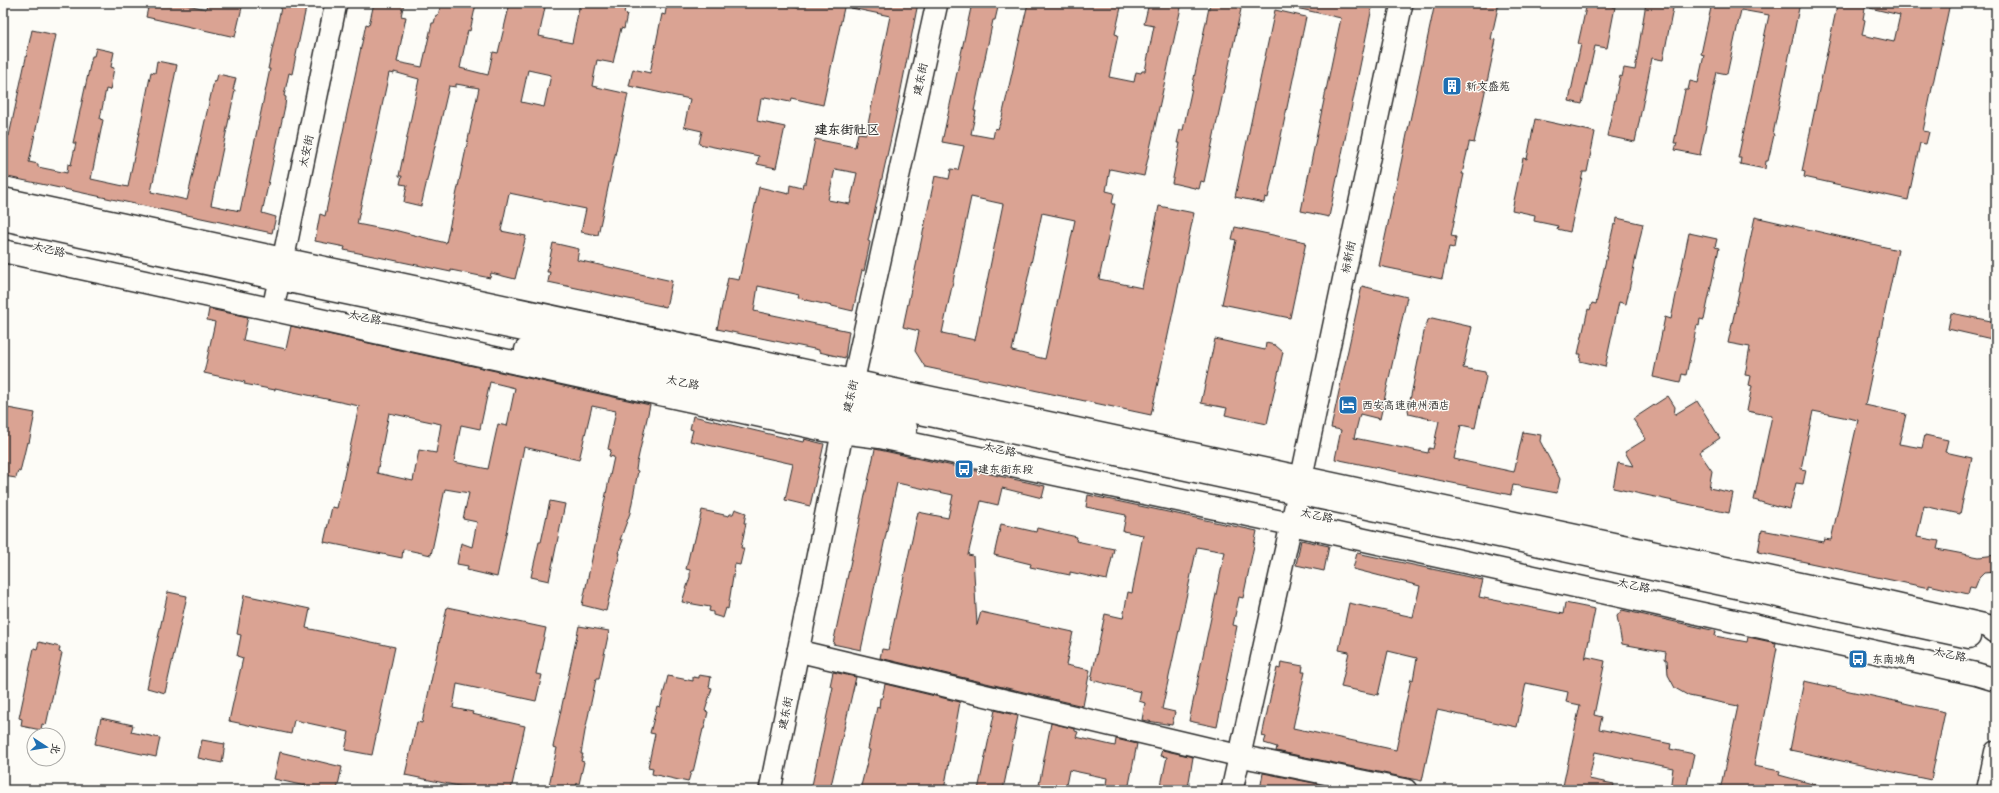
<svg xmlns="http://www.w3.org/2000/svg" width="1999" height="793" viewBox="0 0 1999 793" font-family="'Gochi Hand','LXGW WenKai TC',sans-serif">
	<rect width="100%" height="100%" fill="#fdfcf7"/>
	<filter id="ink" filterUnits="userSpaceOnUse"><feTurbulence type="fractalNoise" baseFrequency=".025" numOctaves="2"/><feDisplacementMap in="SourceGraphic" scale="8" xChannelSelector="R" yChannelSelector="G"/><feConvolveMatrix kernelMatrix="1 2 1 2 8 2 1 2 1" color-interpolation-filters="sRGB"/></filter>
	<g filter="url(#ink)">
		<g fill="#daa393" stroke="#2b2b2b" fill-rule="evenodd">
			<path d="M149 3H178L206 9 207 3H243L235 37 146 17Z"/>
			<path d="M282 3H307L292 74 289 73 284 96 286 97 285 106 262 213 276 217 272 233 3 176V135L9 136 32 30 56 35 29 162 38 164V167L67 173 68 164 71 165 76 143H73L92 56H94L96 48 114 52 111 67 114 68 110 90 106 89 100 119 103 120 91 179 128 187 151 72 155 73 157 61 177 65 151 192 187 200 214 81 216 82 218 74 236 78 233 90H235L211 205 240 211 270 69H268Z"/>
			<path d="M374 3H404L401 16 406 17 397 62 422 67 432 23H434L436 15 438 16 441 3 476 4 470 31 468 30 460 68 488 75 493 52 498 53 510 3H546L539 36 572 43 580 3H626L624 13 627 14 624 29 621 28 613 63 597 60 592 86 628 94 598 235 581 232 586 209 509 193 501 231 526 236 515 279 491 273 490 278 451 270V272L344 250 345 247 315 241 320 214 325 216 366 24 369 25ZM528 70 551 75 544 107 521 102ZM394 72 419 79 399 176H402L400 184 407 185 404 202 421 206 449 86 456 87V84L479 88 446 243 394 230 393 231 357 224 389 73 394 74Z"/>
			<path d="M667 3H773L798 8 800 3H845L823 105 791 98 790 102 765 97 764 99H761L757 121 785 127 776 168 757 164 759 156 699 144 702 131 684 127 690 99 629 86 633 69 650 73 662 14 665 15Z"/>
			<path d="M852 3H918L895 120 868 241 870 242 864 271 862 270 853 311 798 298 799 295 758 286 754 311 849 331 845 358 819 352V350L717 329 728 278 739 280 759 187 789 194 790 185 802 188 803 183H806L815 139 855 147 858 133 866 134 890 16 851 8ZM835 169 857 173 850 204 828 200Z"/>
			<path d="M972 3H999L995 20H993L974 111H976L971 134 993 138 995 128 998 129 1002 117 1028 3H1122L1115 34 1118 35 1109 77 1134 82 1136 72 1141 73 1142 71H1145L1154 26 1144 24 1149 3H1182L1144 176 1110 169 1106 191 1114 193 1112 204H1115L1099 279 1142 288 1159 206 1194 213 1151 415 925 367 915 351 919 331 903 327 935 176 949 179 951 169 958 170 964 146 942 142ZM971 197 1003 204 975 340 942 333ZM1042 213 1075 220 1045 359 1012 351Z"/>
			<path d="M1210 3H1239L1238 8 1241 9 1204 182 1201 181 1199 189 1172 183 1180 143H1177L1180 130H1183Z"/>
			<path d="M1297 3H1342L1353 6 1354 3H1373L1329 217 1301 211 1341 18 1296 8Z"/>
			<path d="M1435 3H1499L1491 39 1496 40 1474 143 1469 142V144L1462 174H1464L1451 236 1456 237 1454 248 1449 247 1442 279 1379 266Z"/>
			<path d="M1587 3H1612V7H1615L1607 48 1595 46 1582 104 1569 101 1581 44H1578Z"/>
			<path d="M1646 3H1674L1663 60 1652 58 1635 142 1607 136 1620 76 1622 77 1624 68 1635 70Z"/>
			<path d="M1712 3H1800L1773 134 1774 135 1768 161H1766L1765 169 1740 164 1741 158H1738L1769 15 1741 10 1727 74 1717 72 1700 155 1675 150 1677 143H1674L1685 90H1688L1690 81 1698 83 1704 55 1701 54Z"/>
			<path d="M1841 3H1866L1863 19 1865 20 1862 35 1894 42 1900 15 1870 8 1871 3H1950L1923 131 1929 132 1926 144 1920 143 1908 200 1804 177 1805 172 1802 171 1817 99 1837 6H1840Z"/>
			<path d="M1275 10 1306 17 1268 198 1265 197 1264 203 1235 197Z"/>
			<path d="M1535 119 1595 132 1587 172H1583L1570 232 1557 229 1558 226 1534 221 1535 215 1512 210 1523 158 1527 159Z"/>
			<path d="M1755 217 1898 250 1865 405 1906 414 1899 444 1922 448 1925 435 1948 440 1945 452 1972 458 1960 514 1924 506 1917 537 1939 541 1937 549 1979 557 1996 555V572L1984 573 1979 578 1975 588 1970 587 1968 594 1929 585V588L1758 552 1762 530 1823 542 1824 539 1831 540 1858 420 1813 411 1801 469 1806 470 1803 484 1796 483 1790 509 1777 506V507L1754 500 1772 416 1747 411 1752 386 1749 385 1751 376 1745 375 1750 347 1728 343Z"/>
			<path d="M1617 218 1643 224 1626 304 1619 302 1605 367 1580 361 1581 354H1578L1588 309 1590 310 1592 303 1596 304 1614 224 1616 225Z"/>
			<path d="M1235 227 1306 242 1290 318 1222 304 1236 240 1232 239Z"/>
			<path d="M1689 233 1717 239 1715 247 1719 248 1704 320 1700 319 1699 326 1697 325 1686 375 1682 374 1680 383 1653 377 1665 317 1671 319Z"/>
			<path d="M553 243 579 249 577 260 672 281 666 307 548 282 550 272H547Z"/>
			<path d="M1362 286 1407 297 1380 419 1360 414 1354 438 1428 453 1429 448 1433 449 1439 421 1409 414 1408 410 1424 332 1428 320 1432 318 1472 327 1463 368 1485 372 1486 377 1475 428 1461 425 1454 459 1514 472 1523 432 1541 435 1540 441 1560 479 1557 493 1513 485 1511 495 1335 459 1341 430 1331 428Z"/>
			<path d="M209 309 248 317 243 340 286 349 291 326 650 405 637 463 636 470 638 471 630 513 620 540H623L618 553H620L606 611 582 605 614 457 609 456 611 450 608 449 616 411 592 406 579 460 524 447 497 577 467 570 468 566 457 564 461 543 472 547 477 522 463 519 469 493 445 489 431 555 403 549 402 558 324 542 332 507 337 508 359 406 275 388V390L244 384 245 382 204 373 215 322 207 320ZM490 382 515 388 507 426 498 424 488 469 454 462 461 425 480 429ZM389 413 441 424 436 453 419 450 413 481 377 473Z"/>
			<path d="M1951 313 1996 322V340L1948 329Z"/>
			<path d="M1215 339 1265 350 1266 343 1275 345 1283 352 1267 424 1225 415 1227 408 1201 403Z"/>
			<path d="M1668 396 1675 407 1674 415 1697 401 1720 438 1699 452 1712 471 1709 488 1733 493 1729 513 1613 488 1618 463 1633 466 1625 452 1646 439 1633 419Z"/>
			<path d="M8 408 35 413 29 443 27 442 20 472 18 471 16 478 3 476V414L7 415Z"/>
			<path d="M693 416 803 442 804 439 824 444 810 506 785 500 793 464 690 441 693 430 690 429Z"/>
			<path d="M875 449 1045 486 1042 498 1002 488 998 505 981 501 968 555 973 556 977 625 981 612 1073 632 1066 665 1090 670 1083 706 880 658 882 649 888 650 918 512 948 518 953 495 897 483 861 650 833 644Z"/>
			<path d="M1088 495 1257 531 1243 598 1239 597 1233 625 1237 626 1217 727 1189 721 1225 552 1197 547 1162 709 1175 712 1172 725 1142 720 1145 703 1139 701 1141 692 1091 680 1105 614 1123 618 1128 592 1132 593 1143 535 1123 531 1126 515 1086 507Z"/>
			<path d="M550 501 565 504 549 581 531 577 539 542H541Z"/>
			<path d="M735 509 746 513 744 523H746L741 548H744L740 565 735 564 728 609 726 608 723 618 713 615V612L709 611 710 607 682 602 690 577V570L686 569 692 543H694L702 510 729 516 730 514H733Z"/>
			<path d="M1001 524 1036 532 1037 528 1077 537 1076 541 1114 549 1107 580 1070 572V575L1030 567 1031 564 994 555Z"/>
			<path d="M1301 540 1329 546 1324 571 1296 565Z"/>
			<path d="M1357 553 1483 580 1479 597 1563 614 1565 603 1595 609 1585 660 1587 657 1605 661 1594 715 1602 717 1599 729 1671 744 1670 749 1694 754 1686 790H1670L1673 768 1595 752 1589 779 1614 784 1613 790H1566V787L1563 786 1580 705 1566 702 1568 692 1526 683 1517 727 1437 710 1422 781 1276 751 1277 747 1264 743 1266 737 1262 736 1271 694 1277 668 1280 669 1281 662 1303 666 1302 672H1305L1293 728 1396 750 1411 679 1413 680 1417 658 1388 651 1378 695 1341 687 1349 652 1339 650 1349 603 1413 617 1420 586 1353 569Z"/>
			<path d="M168 592 187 596 165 693 147 688Z"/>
			<path d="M244 595 310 609 306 628 395 647 372 755 345 750 349 732 294 720 291 734 229 721 243 658 237 656 241 635 237 634Z"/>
			<path d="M447 607 546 628 536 674 542 675 536 701 457 684 453 708 473 712 472 714 525 726 511 790H478L405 775 417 722 422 723Z"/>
			<path d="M1622 610 1716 631 1715 636 1747 642 1748 637 1776 643 1775 647 1777 648 1754 766 1780 771 1779 775 1820 786V790H1720L1738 706 1689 696 1675 688 1668 675 1667 660 1665 659 1666 652 1622 644 1617 616Z"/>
			<path d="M579 626 609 631 599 679H596L585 731 581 754H583L581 761 584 762 579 784 577 783 575 790H548L557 748 553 747Z"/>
			<path d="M39 642 60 647 59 652 62 653 46 725 42 724 41 730 21 726 22 719 19 718 34 648 37 649Z"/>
			<path d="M833 672 856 677 830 790H811L833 687 830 686Z"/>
			<path d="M699 675 711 677 709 687 712 688 705 711 708 712 704 729H703L693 772H691L688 782 652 774 653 768 648 767 655 734 650 733 657 706 660 707 668 676 693 681V677L699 678Z"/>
			<path d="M1804 681 1945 712 1931 780 1790 750Z"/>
			<path d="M885 684 960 702 944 790H860L870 750 868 749 877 707 879 708 880 698H882Z"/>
			<path d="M995 710 1018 716 1003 790H978Z"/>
			<path d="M101 718 133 725 131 732 160 738 156 757 95 744Z"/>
			<path d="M1051 723 1075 729V731L1078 732 1076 737 1115 746 1116 739 1137 744 1128 790H1105L1107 778 1069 770 1065 790H1040L1041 785H1039Z"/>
			<path d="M202 740 225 744 222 763 198 758Z"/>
			<path d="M1162 750 1193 757 1188 788H1185L1184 790H1160L1167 757 1160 756Z"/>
			<path d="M280 752 342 767 337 790H323L274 779Z"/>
			<path d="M1263 773 1334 787 1333 790H1260Z"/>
		</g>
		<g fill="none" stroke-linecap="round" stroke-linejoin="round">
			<defs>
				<g id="minor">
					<path d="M275 299 336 3"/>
					<path d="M798 651 1240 756 1406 790"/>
					<path d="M770 790 846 414 937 3"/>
					<path d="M1232 790 1298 494 1402 3"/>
				</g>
				<g id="major">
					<path d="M3 199 1879 601 1988 626 1996 632"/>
					<path d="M3 219 279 279 1107 452 1969 637"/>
					<path d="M3 251 825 430 880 437 1310 528 1976 674 1996 680"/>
					<path d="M526 350 906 428"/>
					<path d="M1988 790 1996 752"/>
				</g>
			</defs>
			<use href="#minor" stroke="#2b2b2b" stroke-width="24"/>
			<use href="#major" stroke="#2b2b2b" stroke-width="25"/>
			<use href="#minor" stroke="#fdfcf7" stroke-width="21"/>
			<use href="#major" stroke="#fdfcf7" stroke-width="22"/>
		</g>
	</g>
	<defs>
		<symbol id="building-square" viewBox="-11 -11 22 22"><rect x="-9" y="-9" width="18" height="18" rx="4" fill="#1f6fb2" stroke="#fdfcf7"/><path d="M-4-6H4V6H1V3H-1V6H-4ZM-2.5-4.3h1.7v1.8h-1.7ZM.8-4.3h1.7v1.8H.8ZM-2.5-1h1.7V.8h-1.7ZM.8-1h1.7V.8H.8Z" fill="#fff"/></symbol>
		<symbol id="hotel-square" viewBox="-11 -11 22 22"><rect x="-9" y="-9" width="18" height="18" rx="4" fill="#1f6fb2" stroke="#fdfcf7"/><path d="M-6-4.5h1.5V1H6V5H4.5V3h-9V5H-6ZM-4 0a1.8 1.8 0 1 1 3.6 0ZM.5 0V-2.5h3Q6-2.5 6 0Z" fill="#fff"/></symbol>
		<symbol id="bus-square" viewBox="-11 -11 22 22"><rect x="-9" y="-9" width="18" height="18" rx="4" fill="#1f6fb2" stroke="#fdfcf7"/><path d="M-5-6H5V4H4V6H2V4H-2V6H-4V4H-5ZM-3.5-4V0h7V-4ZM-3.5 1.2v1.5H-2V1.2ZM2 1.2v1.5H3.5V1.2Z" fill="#fff"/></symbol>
	</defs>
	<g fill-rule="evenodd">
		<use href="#building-square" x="1441" y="75" width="22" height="22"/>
		<use href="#hotel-square" x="1337" y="394" width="22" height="22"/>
		<use href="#bus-square" x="953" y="458" width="22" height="22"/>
		<use href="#bus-square" x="1847" y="648" width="22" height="22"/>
	</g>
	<g text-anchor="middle" stroke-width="3" stroke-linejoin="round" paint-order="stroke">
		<g font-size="11" fill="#2b2b2b" stroke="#fdfcf7">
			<text transform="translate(920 79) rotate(-78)" y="4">建东街</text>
			<text transform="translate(306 151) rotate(-78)" y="4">太安街</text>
			<text transform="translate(49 249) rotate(13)" y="4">太乙路</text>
			<text transform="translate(1348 257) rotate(-78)" y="4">标新街</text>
			<text transform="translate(365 317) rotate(11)" y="4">太乙路</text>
			<text transform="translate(683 382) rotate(11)" y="4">太乙路</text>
			<text transform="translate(850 396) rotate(-77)" y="4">建东街</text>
			<text transform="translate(1000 449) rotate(12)" y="4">太乙路</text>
			<text transform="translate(1317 515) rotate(12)" y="4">太乙路</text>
			<text transform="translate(1634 585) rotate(12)" y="4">太乙路</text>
			<text transform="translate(1950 654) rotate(12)" y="4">太乙路</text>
			<text transform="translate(785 713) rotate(-79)" y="4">建东街</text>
		</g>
		<g font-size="11" fill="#2b2b2b" stroke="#fdfcf7" text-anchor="start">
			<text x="1466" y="90">新文盛苑</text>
			<text x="1362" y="409">西安高速神州酒店</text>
			<text x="978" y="473">建东街东段</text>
			<text x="1872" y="663">东南城角</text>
		</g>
		<g font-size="13" font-weight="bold" fill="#2b2b2b" stroke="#fdfcf7">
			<text x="847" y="134">建东街社区</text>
		</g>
	</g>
	<rect width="1999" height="793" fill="none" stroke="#fdfcf7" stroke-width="16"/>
	<rect x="8" y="8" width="1983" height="777" fill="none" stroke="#2b2b2b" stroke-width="1.5" filter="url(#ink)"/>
	<g transform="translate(46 747) rotate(102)"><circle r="19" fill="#fdfcf7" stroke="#a9a8a5"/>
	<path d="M0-3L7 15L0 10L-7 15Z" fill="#1f6fb2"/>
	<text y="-6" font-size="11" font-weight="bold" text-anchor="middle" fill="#2b2b2b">北</text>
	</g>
</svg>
